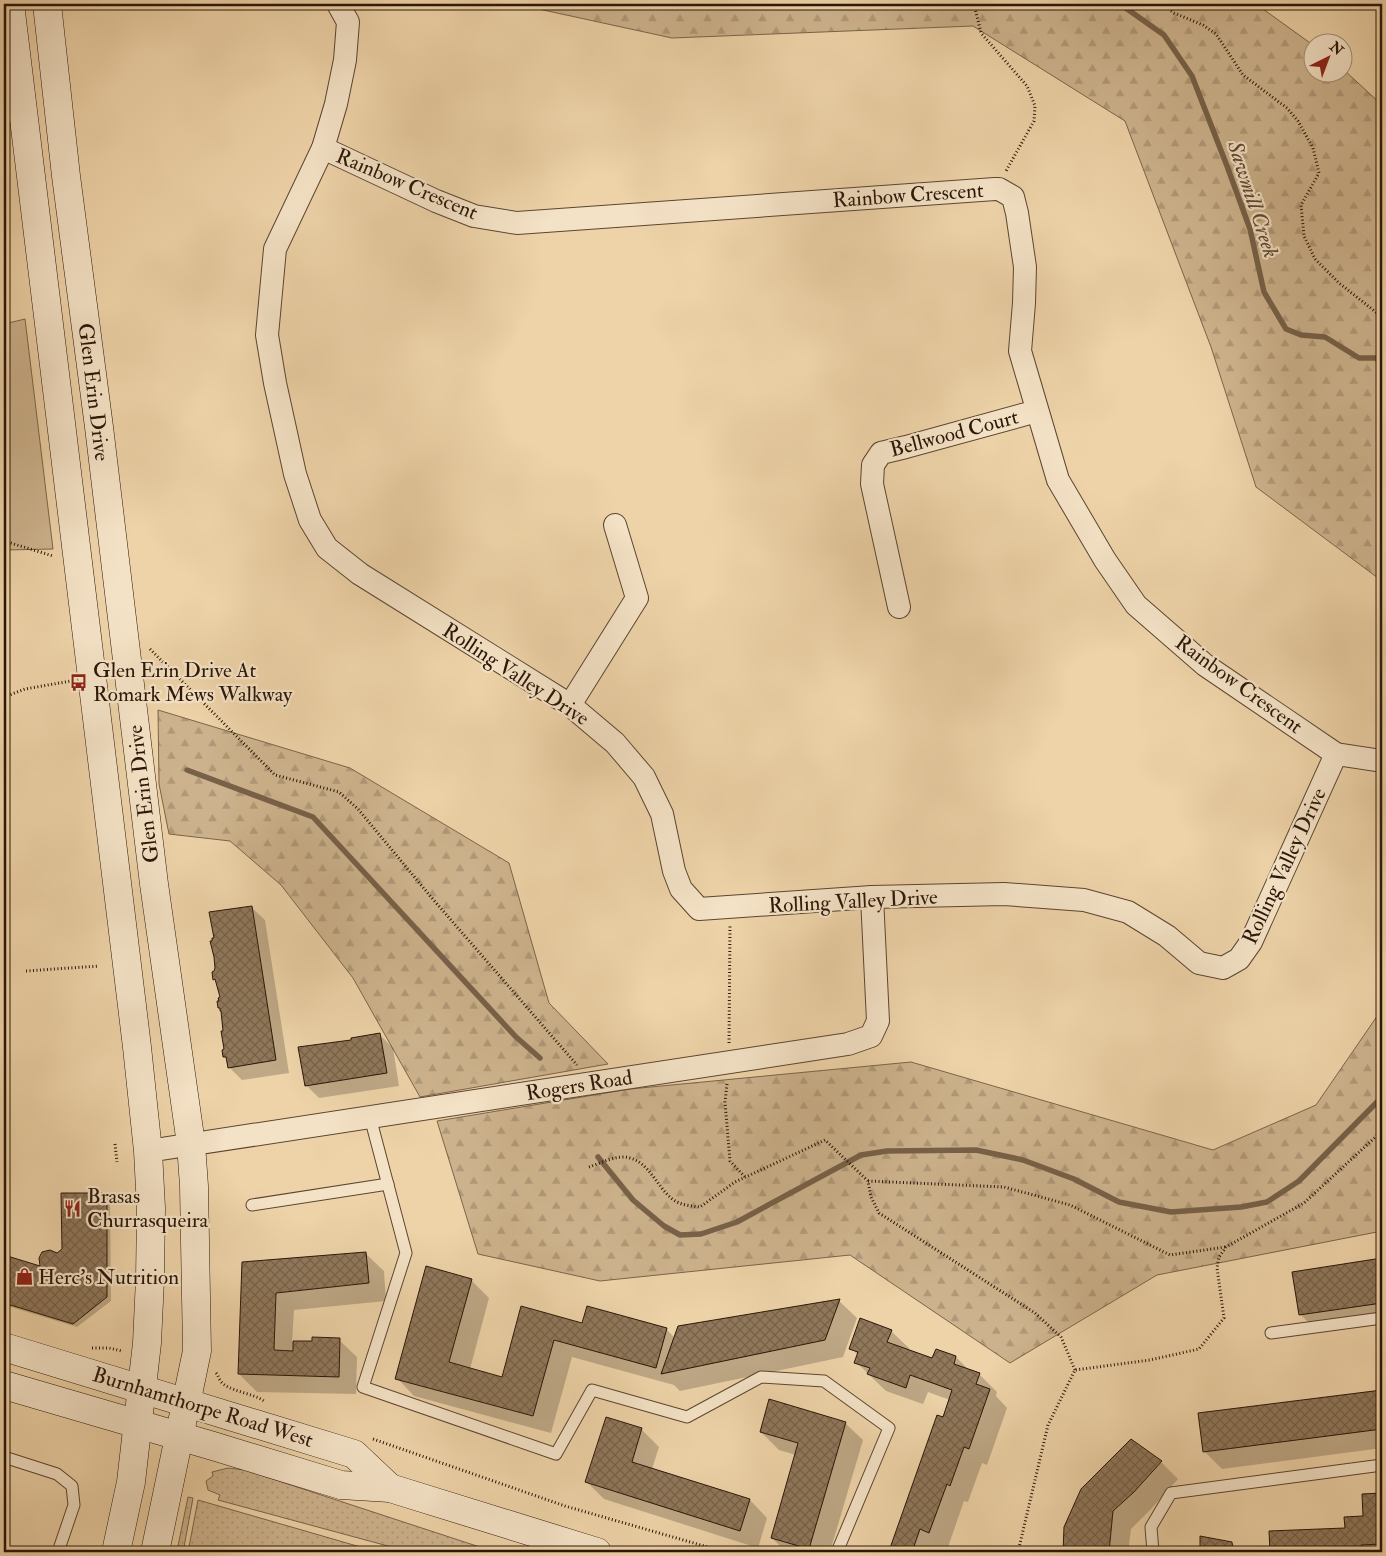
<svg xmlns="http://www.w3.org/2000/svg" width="1386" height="1556" viewBox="0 0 1386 1556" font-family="'IM FELL Double Pica',serif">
	<defs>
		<pattern id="grass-dots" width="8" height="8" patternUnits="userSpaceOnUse" patternTransform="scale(1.25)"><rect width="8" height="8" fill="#cdb38d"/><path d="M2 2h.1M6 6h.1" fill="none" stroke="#b09978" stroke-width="1.8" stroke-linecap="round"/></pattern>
		<pattern id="forest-firs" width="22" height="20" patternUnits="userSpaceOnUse" patternTransform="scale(1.25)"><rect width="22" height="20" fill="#cdb38d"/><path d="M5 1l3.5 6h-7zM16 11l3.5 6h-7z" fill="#b09978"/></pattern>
		<pattern id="building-cross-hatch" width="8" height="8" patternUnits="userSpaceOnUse" patternTransform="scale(1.25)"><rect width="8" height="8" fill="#90785b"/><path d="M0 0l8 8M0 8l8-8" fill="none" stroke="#766149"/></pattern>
	</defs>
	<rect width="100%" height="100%" fill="#eed3a8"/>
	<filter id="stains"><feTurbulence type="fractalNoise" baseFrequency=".004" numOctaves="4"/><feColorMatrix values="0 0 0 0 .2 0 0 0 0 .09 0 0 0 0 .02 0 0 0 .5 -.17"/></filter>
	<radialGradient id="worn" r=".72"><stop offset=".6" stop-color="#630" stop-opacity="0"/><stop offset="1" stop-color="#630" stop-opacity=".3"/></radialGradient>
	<g fill="url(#grass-dots)" stroke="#7c644a">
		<path d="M228 1468 245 1470 495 1552H410L218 1500 220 1495 208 1490 206 1481 213 1476 212 1472Z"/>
		<path d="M188 1497 193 1498 184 1547 178 1546Z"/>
		<path d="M198 1500 357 1546 380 1552H188Z"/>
	</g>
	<g fill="url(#forest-firs)" stroke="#7c644a">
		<path d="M532 4H1256L1313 45 1314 72H1344V70L1382 105V581L1256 487 1211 347 1125 121 973 26 672 38 534 8Z"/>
		<path d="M158 710 350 768 509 863 549 1003 608 1064 420 1097 353 978 281 885 230 841 169 834 159 784Z"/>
		<path d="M1382 1009V1231L1157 1275 1010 1363 850 1255 600 1281 478 1254 437 1121 630 1089 911 1062 1213 1150 1316 1105Z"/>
	</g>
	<path fill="#cdb38d" stroke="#7c644a" d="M25 319 53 549 4 550V324Z"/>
	<g fill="#0003">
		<path d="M251 907 265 920 289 1073 242 1080 229 1067 228 1060 225 1056V1032L221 1009 219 1007Z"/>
		<path d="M380 1035 393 1048 399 1086 319 1098 306 1085 353 1041Z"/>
		<path d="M106 1194 110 1198 111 1301 77 1327 4 1305V1257L42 1268 63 1250Z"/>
		<path d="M366 1254 384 1271 386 1301 294 1310 292 1342 313 1343 339 1340 357 1357 356 1394 257 1392 239 1374 243 1263Z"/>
		<path d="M1382 1260V1322L1318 1332 1300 1314 1294 1273Z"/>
		<path d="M471 1280 489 1298 470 1369 503 1378 522 1308 583 1325 666 1329 675 1338 679 1327 839 1301 857 1318 843 1357 680 1391 674 1385 572 1357 551 1433 414 1396 397 1378Z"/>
		<path d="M891 1331 909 1348 908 1351 933 1360 937 1350 956 1357 970 1371 980 1375 997 1392 996 1396 1007 1408 987 1465 982 1463 968 1502 964 1501 947 1550 937 1546 935 1552H892L891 1551 950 1400 928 1392 923 1404 886 1391 856 1362 858 1355 851 1348Z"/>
		<path d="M1382 1391V1448L1222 1469 1204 1451 1200 1415Z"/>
		<path d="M845 1423 863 1440 830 1552H786L772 1538 796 1455 779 1450 761 1432Z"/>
		<path d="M641 1429 659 1447 652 1469 750 1500 767 1518 758 1548 604 1499 587 1482Z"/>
		<path d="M1161 1462 1178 1479 1151 1509 1131 1529 1128 1552H1064L1065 1527Z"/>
		<path d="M1382 1494V1552H1271L1270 1532 1346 1529 1364 1518 1363 1495Z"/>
		<path d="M1201 1537 1232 1543 1241 1552H1201Z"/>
	</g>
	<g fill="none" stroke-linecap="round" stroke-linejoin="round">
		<g stroke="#776148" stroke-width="5.5">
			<path d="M1120 4 1164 35 1192 76 1227 166 1250 229 1264 292 1286 329 1301 335 1325 337 1359 358H1376L1382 364"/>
			<path d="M187 770 313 817 516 1037 540 1058"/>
			<path d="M598 1157 633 1200 664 1226 680 1235 701 1234 737 1222 861 1155 887 1151 976 1150 1023 1160 1074 1179 1119 1202 1171 1212 1241 1207 1267 1202 1299 1181 1382 1097"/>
		</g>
	</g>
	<g fill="url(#building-cross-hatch)" stroke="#2a1608">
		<path d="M252 906 276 1060 228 1068 226 1057H223L222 1050 224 1049 221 1031H223L221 1011H220V1008H218L217 1001H219L218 998 220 997 215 979 213 980 212 972 214 971 215 968 214 957 210 941H212V938H214L209 912Z"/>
		<path d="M380 1033 387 1073 305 1086 298 1047 351 1040V1038Z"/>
		<path d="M61 1193H107V1297L73 1324 4 1303V1255L40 1266 39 1258 42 1252 50 1250 57 1253 62 1249Z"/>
		<path d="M366 1252 369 1283 276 1293 274 1350 293 1351V1341H312V1337L340 1338 339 1377 238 1374 242 1262Z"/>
		<path d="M1382 1258V1303L1299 1315 1292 1272Z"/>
		<path d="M426 1266 472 1279 449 1362 502 1377 521 1306 582 1323 587 1306 667 1328 656 1368 554 1340 533 1416 395 1379Z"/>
		<path d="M840 1299 825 1340 661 1374 678 1326Z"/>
		<path d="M860 1318 892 1330 887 1342 932 1358 936 1349 956 1356 954 1364 980 1373 976 1384 990 1389 969 1449 964 1447 950 1486 947 1484 929 1533 920 1529 912 1552 889 1551 937 1415 943 1417 952 1390 910 1375 906 1388 867 1374 870 1368 854 1363 858 1352 849 1349Z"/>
		<path d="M1382 1390V1429L1203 1452 1198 1413Z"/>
		<path d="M769 1399 846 1422 809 1549 771 1538 798 1443 760 1432Z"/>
		<path d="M606 1417 642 1428 632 1462 750 1499 740 1531 585 1482Z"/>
		<path d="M1131 1439 1162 1461 1134 1492 1113 1511 1109 1552H1063L1064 1527 1081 1489Z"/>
		<path d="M1382 1493V1544L1361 1545 1362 1552H1270L1269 1531 1345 1528 1344 1517 1363 1516 1362 1494Z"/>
		<path d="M1200 1536 1232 1542 1233 1552H1200Z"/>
	</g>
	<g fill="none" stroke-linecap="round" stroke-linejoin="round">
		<defs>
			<g id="lane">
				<path d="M370 1117 406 1253 363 1387 556 1454 592 1390 687 1417 761 1377 824 1381 889 1428 837 1552"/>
				<path d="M252 1205 388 1184"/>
				<path d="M1271 1333 1382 1318"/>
				<path d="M4 1457 57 1474 72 1486 74 1505 58 1552"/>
				<path d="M1153 1552 1151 1527 1171 1493 1382 1465"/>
			</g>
			<g id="street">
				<path d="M338 4 348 22 345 60 336 104 323 148 275 249 267 335 275 383 295 474 310 520 327 548 360 574 570 705 615 743 644 777 662 814 674 871 681 889 699 909 872 897 1004 894 1084 900 1128 912 1167 936 1199 963 1223 968 1239 959 1251 942 1336 754"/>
				<path d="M323 148 436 201 474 216 517 223 995 189H999L1013 197 1017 213 1025 267 1024 303 1020 351 1058 480 1105 560 1136 605 1205 665 1336 754 1382 761"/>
				<path d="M899 607 872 484 873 465 881 453 906 447 1037 411"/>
				<path d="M570 705 637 598 615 525"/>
				<path d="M148 1151 848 1044 871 1036 878 1021 872 897"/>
			</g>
			<g id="secondary">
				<path d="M10 4 137 1047 148 1151 151 1208 150 1279 147 1343 131 1482 116 1552"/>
				<path d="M47 4 66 176 99 427 154 884 191 1144 194 1186 197 1351 155 1552"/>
				<path d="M4 1347 354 1454 390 1488"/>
				<path d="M4 1385 213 1446 341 1485 390 1488 597 1552"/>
			</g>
		</defs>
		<use href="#lane" stroke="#5b4530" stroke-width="13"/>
		<use href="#street" stroke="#5b4530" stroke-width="24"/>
		<use href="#secondary" stroke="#2a1608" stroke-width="29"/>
		<g stroke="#2a1608" stroke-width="3" stroke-dasharray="1 2.5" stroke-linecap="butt">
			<path d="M974 4 981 33 1027 86 1035 106 1034 121 1006 171"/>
			<path d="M1163 4 1174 13 1203 25 1216 34 1243 75 1287 108 1298 121 1313 148 1319 173 1301 205 1304 236 1315 259 1339 283 1382 317"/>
			<path d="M4 541 53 556"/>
			<path d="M150 649 275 775 339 792 358 809 431 897 577 1065"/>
			<path d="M4 697 25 689 71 681"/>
			<path d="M26 971 99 966"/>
			<path d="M729 1043 730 926"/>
			<path d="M727 1084 725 1102 730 1161 745 1177"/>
			<path d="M115 1144 117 1162"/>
			<path d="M589 1167C601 1163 618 1154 630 1158 649 1163 657 1186 671 1198 679 1205 690 1206 700 1207L735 1182 825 1140 868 1181 871 1197 879 1213 1035 1313 1061 1337 1075 1370"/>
			<path d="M868 1181 1004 1187 1070 1205 1170 1255 1225 1247"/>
			<path d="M92 1348H109L122 1351"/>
			<path d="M216 1373C218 1375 218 1377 220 1380 226 1391 253 1393 264 1401"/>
			<path d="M373 1439 565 1506 725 1552"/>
			<path d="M1018 1552 1048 1425 1075 1370 1150 1360 1199 1349 1224 1318 1217 1268 1219 1257 1226 1247 1304 1203 1382 1131"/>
		</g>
		<use href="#lane" stroke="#f4e2c6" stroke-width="11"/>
		<use href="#street" stroke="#f4e2c6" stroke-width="22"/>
		<use href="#secondary" stroke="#f4e2c6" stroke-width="28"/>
	</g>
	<defs>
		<symbol id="bus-bare" viewBox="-9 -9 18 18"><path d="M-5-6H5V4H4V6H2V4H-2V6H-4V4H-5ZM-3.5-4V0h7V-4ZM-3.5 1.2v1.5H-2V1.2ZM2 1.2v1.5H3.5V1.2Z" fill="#8f2418" stroke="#f4e2c6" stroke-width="2.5" paint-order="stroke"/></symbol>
		<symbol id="restaurant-bare" viewBox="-9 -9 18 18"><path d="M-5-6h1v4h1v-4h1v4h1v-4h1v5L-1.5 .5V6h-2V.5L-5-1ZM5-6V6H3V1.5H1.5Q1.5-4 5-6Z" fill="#8f2418" stroke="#f4e2c6" stroke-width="2.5" paint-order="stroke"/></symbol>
		<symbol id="shop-bare" viewBox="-9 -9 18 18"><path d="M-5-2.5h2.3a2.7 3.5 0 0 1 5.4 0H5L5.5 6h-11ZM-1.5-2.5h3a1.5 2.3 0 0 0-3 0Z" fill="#8f2418" stroke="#f4e2c6" stroke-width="2.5" paint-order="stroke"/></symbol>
	</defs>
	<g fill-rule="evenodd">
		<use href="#bus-bare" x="66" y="670" width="25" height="25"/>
		<use href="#restaurant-bare" x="60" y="1196" width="25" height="25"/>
		<use href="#shop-bare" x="12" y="1264" width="25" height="25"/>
	</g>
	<g text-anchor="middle" stroke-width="4.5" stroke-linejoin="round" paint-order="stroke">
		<g font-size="21" fill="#2a1608" stroke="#f4e2c6">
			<text transform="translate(407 184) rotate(23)" y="7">Rainbow Crescent</text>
			<text transform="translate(908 195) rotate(-4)" y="7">Rainbow Crescent</text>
			<text transform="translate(94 392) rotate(83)" y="7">Glen Erin Drive</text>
			<text transform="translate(954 433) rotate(-15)" y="7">Bellwood Court</text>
			<text transform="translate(516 674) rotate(33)" y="7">Rolling Valley Drive</text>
			<text transform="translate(1239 684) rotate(36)" y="7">Rainbow Crescent</text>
			<text transform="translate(143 794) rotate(-97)" y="7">Glen Erin Drive</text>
			<text transform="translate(1284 866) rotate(-65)" y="7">Rolling Valley Drive</text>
			<text transform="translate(853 901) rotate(-3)" y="7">Rolling Valley Drive</text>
			<text transform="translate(579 1085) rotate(-9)" y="7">Rogers Road</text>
			<text transform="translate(203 1407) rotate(17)" y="7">Burnhamthorpe Road West</text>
		</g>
		<g font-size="21" fill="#2a1608" stroke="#f4e2c6" text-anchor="start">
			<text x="93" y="677">Glen Erin Drive At<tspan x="93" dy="24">Romark Mews Walkway</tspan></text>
			<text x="87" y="1203">Brasas<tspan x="87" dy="24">Churrasqueira</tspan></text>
			<text x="38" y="1284">Herc's Nutrition</text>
		</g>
		<g font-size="22" font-style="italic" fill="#5e4832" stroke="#f4e2c6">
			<text transform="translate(1254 199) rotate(72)" y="8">Sawmill Creek</text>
		</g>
	</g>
	<rect width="1386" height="1556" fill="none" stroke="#eed3a8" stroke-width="20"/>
	<rect x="5" y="5" width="1376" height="1546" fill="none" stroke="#2a1608" stroke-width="2.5"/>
	<rect x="10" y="10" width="1366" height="1536" fill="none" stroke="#2a1608"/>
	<g transform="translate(1328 58) rotate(42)"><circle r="24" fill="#f4e2c6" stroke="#a3907a"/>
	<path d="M0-4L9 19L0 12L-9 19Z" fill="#8f2418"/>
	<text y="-8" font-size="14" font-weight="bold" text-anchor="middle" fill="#2a1608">N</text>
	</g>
	<rect width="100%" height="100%" filter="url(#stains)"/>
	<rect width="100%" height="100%" fill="url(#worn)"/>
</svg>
